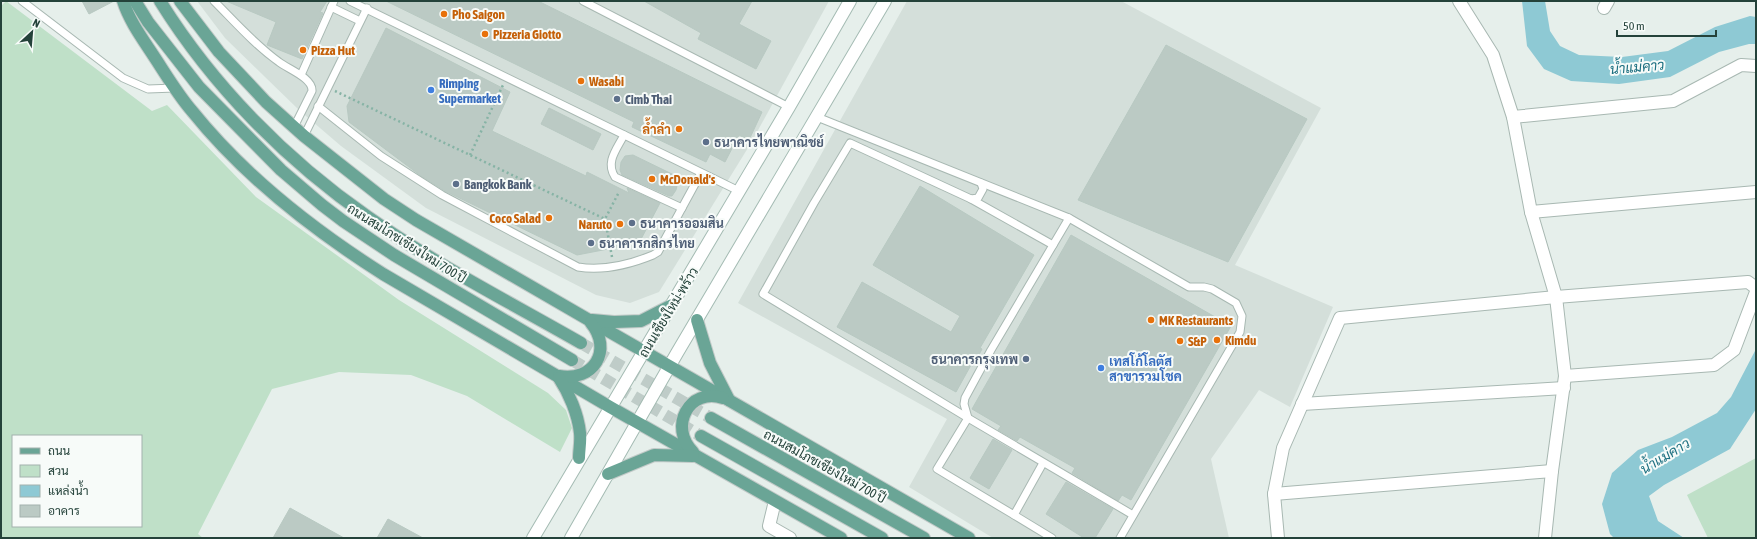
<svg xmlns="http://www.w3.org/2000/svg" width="1757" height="539" viewBox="0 0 1757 539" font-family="'Asap Condensed',Sarabun,sans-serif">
	<rect width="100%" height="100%" fill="#e6efeb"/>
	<g fill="#d4dfda">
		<path d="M197 1H829L751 143 659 292 630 303 596 295 426 208 341 146 299 110 225 38Z"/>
		<path d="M907 1H1121L1321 108 1235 265 1333 307 1290 407 1259 390 1211 459 1229 538H993L909 487 947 419 738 303Z"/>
	</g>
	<g fill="#bfe0c8" fill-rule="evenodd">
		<path d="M6 1 152 111 167 105 256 197 399 300 548 393 566 410 572 428 560 452 467 396 411 375 339 372 272 389 198 534 203 538H1V6ZM13 436H141V526H13Z"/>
		<path d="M1756 458V538H1708L1687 495Z"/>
	</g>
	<g fill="#8ec9d4">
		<path d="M1522 1H1545L1550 31 1560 46 1579 55 1622 57 1668 51 1715 27 1750 16 1756 17V44H1749L1719 52 1670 77 1619 84 1571 81 1544 69 1527 46Z"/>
		<path d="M1756 349V409L1730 449 1664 485 1649 496 1658 521 1684 538H1614L1610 534 1602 504 1612 473 1638 450 1672 437 1717 413 1731 397Z"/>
	</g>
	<g fill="#bbcac4" stroke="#b8c9c2">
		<path d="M82 1H114L89 14Z"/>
		<path d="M226 1H327L320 12 323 13 302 59 267 45 276 22Z"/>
		<path d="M386 1H538L762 112 749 140 739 135 725 162 710 154 706 162 632 127 634 122Z"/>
		<path d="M644 1H752L739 24 771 41 756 69 698 39 701 33Z"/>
		<path d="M386 28 510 92 492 131 586 176 587 172 629 193 627 188 660 203 639 243 577 255 445 191 421 176 349 122 347 106Z"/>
		<path d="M1166 45 1307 119 1228 262 1078 200Z"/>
		<path d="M549 108 601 134 593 150 541 124Z"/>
		<path d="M633 155 674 175 678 181 676 190 672 196H669L622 175 620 170 621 162 625 156Z"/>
		<path d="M920 186 1034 255 980 348 982 349 973 366 971 365 956 392 837 327 862 282 951 332 960 316 873 265Z"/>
		<path d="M1071 235 1231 326 1131 500 1122 495 1118 501 1072 473 1075 468 1020 437 1017 441 998 430 1001 426 972 409Z"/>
		<path d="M993 439 1012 450 989 489 970 478Z"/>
		<path d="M1066 482 1113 509 1095 538H1084L1046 514Z"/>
		<path d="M290 508 344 538H273Z"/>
		<path d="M388 519 423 538H377Z"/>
	</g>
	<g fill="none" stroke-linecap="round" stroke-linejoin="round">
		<g stroke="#bfccc8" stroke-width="12" stroke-dasharray="12 6" stroke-linecap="butt">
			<path d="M581 343 711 418"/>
			<path d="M572 360 701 436"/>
		</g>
		<defs>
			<g id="service">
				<path d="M22 1 123 78 148 89 175 88"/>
				<path d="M214 1C235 22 255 45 279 62 288 69 313 78 312 91L294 127"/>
				<path d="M350 1 739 191"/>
				<path d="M583 1 789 107"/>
				<path d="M331 7 360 21"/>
				<path d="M301 75 334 1"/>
				<path d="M318 106 381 156 442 195 578 267C603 271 631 264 653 255L658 252 701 173"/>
				<path d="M817 117 1069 218 1189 287H1204L1212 289 1236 303 1242 316 1240 332 1120 538"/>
				<path d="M624 135C617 149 605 162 615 177L682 208"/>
				<path d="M304 136 367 8"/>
				<path d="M981 183 983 189 978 198 971 199 850 143 814 203 763 294 968 418 1133 515"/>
				<path d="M971 199 1053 245"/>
				<path d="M968 418 964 404 965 398 991 350 1069 218"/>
				<path d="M968 418 937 469 1014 515 1043 463"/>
				<path d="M1014 515 1052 538"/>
			</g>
			<g id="minor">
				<path d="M1459 1 1493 55 1513 117 1531 212 1556 297 1565 376 1552 471 1545 538"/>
				<path d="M1604 8 1608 1"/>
				<path d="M1513 117 1673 101 1741 65 1756 66"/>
				<path d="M1531 212 1756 192"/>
				<path d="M1565 376 1714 365 1734 350 1756 292"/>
				<path d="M1302 404 1564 388"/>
				<path d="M1274 494 1552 471"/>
				<path d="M775 501 769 526 790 538"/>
				<path d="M1278 538 1274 494 1283 448 1340 318 1556 297 1748 282 1756 288"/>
			</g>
			<g id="secondary">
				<path d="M533 538 789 107 850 1"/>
				<path d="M571 538 677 353 885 1"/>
			</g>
			<g id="primary">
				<path d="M123 1C130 23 145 42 157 61 168 78 179 96 192 111 245 177 312 229 383 274L610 407 841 538"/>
				<path d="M135 1 148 22 199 87 281 170 322 205 343 221 394 255 572 360"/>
				<path d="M160 1C213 86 286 160 368 217 435 264 511 303 581 343"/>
				<path d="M180 1 219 52 266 102 304 136 384 199 416 220 589 320 969 538"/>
				<path d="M592 320 614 322 641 321 672 305"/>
				<path d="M697 320 710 363 729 400"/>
				<path d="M559 376C594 382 613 350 591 323"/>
				<path d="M559 378C569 393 578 414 580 433 581 441 579 450 579 458"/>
				<path d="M711 418 924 538"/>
				<path d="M701 436 882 538"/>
				<path d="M693 452C668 427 689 387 723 398"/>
				<path d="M608 474 654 455 693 456"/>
			</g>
		</defs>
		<use href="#service" stroke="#a8b8b2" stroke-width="9"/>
		<use href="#minor" stroke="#a8b8b2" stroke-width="14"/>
		<use href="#secondary" stroke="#a4bbb3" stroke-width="14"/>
		<use href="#primary" stroke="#c2cac8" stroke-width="14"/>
		<g stroke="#86b3a5" stroke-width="2.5" stroke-dasharray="2 3" stroke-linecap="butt">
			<path d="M335 91 605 219"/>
			<path d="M470 155 503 85"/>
			<path d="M612 257 605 219 619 192"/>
		</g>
		<use href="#service" stroke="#fff" stroke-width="7"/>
		<use href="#minor" stroke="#fff" stroke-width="12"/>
		<use href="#secondary" stroke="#fff" stroke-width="12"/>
		<use href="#primary" stroke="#6aa596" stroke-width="12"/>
	</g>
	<g fill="#e8710a" stroke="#f7fbf9" stroke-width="1.5">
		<circle cx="444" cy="14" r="4"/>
		<circle cx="485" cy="34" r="4"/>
		<circle cx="303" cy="50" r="4"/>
		<circle cx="581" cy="81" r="4"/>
		<circle cx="679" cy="129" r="4"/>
		<circle cx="652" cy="179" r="4"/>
		<circle cx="549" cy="218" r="4"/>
		<circle cx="620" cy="224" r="4"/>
		<circle cx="1151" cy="320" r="4"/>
		<circle cx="1217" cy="340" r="4"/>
		<circle cx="1180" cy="341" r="4"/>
	</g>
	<g fill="#3f7fe0" stroke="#f7fbf9" stroke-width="1.5">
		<circle cx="431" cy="90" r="4"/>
		<circle cx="1101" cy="368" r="4"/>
	</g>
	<g fill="#5c6f8a" stroke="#f7fbf9" stroke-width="1.5">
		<circle cx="617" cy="99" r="4"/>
		<circle cx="706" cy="142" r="4"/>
		<circle cx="456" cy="184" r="4"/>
		<circle cx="632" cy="223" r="4"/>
		<circle cx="591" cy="243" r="4"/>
		<circle cx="1026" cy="359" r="4"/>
	</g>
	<g text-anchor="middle" stroke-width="4" stroke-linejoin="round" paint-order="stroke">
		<g font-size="13" font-weight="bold" fill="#c56008" stroke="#f7fbf9" text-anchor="start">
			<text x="452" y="19">Pho Saigon</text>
			<text x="493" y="39">Pizzeria Giotto</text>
			<text x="311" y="55">Pizza Hut</text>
			<text x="589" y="86">Wasabi</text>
			<text x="671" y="134" text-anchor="end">ล้ำลำ</text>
			<text x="660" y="184">McDonald's</text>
			<text x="541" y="223" text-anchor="end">Coco Salad</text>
			<text x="612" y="229" text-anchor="end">Naruto</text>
			<text x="1159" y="325">MK Restaurants</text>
			<text x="1225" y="345">Kimdu</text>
			<text x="1188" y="346">S&amp;P</text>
		</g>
		<g font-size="13" font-weight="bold" fill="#366cbe" stroke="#f7fbf9" text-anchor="start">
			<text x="439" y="88">Rimping<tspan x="439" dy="15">Supermarket</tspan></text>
			<text x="1109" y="366">เทสโก้โลตัส<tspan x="1109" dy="15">สาขารวมโชค</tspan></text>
		</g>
		<g font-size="13" font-weight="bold" fill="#4e5e75" stroke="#f7fbf9" text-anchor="start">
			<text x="625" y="104">Cimb Thai</text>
			<text x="714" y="147">ธนาคารไทยพาณิชย์</text>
			<text x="464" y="189">Bangkok Bank</text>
			<text x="640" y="228">ธนาคารออมสิน</text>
			<text x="599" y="248">ธนาคารกสิกรไทย</text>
			<text x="1018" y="364" text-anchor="end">ธนาคารกรุงเทพ</text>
		</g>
		<g font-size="13" fill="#24423a" stroke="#f7fbf9">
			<text transform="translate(407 243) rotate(32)" y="5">ถนนสมโภชเชียงใหม่ 700 ปี</text>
			<text transform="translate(668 312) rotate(-59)" y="5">ถนนเชียงใหม่-พร้าว</text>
			<text transform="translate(825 466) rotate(29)" y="5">ถนนสมโภชเชียงใหม่ 700 ปี</text>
		</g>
		<g font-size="14" font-style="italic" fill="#1c6f80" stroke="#f7fbf9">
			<text transform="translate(1637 67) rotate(-5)" y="5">น้ำแม่คาว</text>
			<text transform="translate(1665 456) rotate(-31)" y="5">น้ำแม่คาว</text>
		</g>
	</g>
	<rect width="1757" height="539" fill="none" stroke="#24423a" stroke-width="4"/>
	<rect x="12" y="435" width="130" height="92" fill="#f7fbf9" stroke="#a3b1ad"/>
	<rect x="20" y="448" width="20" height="6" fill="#6aa596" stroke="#a3b1ad"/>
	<text x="48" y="455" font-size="12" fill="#24423a">ถนน</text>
	<rect x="20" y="465" width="20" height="12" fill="#bfe0c8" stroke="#a3b1ad"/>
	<text x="48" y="475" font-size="12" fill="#24423a">สวน</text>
	<rect x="20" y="485" width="20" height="12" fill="#8ec9d4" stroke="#a3b1ad"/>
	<text x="48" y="495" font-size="12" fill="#24423a">แหล่งน้ำ</text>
	<rect x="20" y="505" width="20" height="12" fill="#bbcac4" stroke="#a3b1ad"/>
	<text x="48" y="515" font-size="12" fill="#24423a">อาคาร</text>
	<g transform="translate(32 32) rotate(26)" stroke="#f7fbf9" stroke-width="3" paint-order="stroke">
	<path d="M0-3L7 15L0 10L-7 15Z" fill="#24423a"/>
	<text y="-6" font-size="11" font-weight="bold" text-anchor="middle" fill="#24423a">N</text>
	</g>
	<path d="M1617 30v6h99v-6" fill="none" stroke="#24423a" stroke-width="2"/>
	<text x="1623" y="30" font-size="12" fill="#24423a" stroke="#f7fbf9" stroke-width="3" paint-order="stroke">50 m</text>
</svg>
